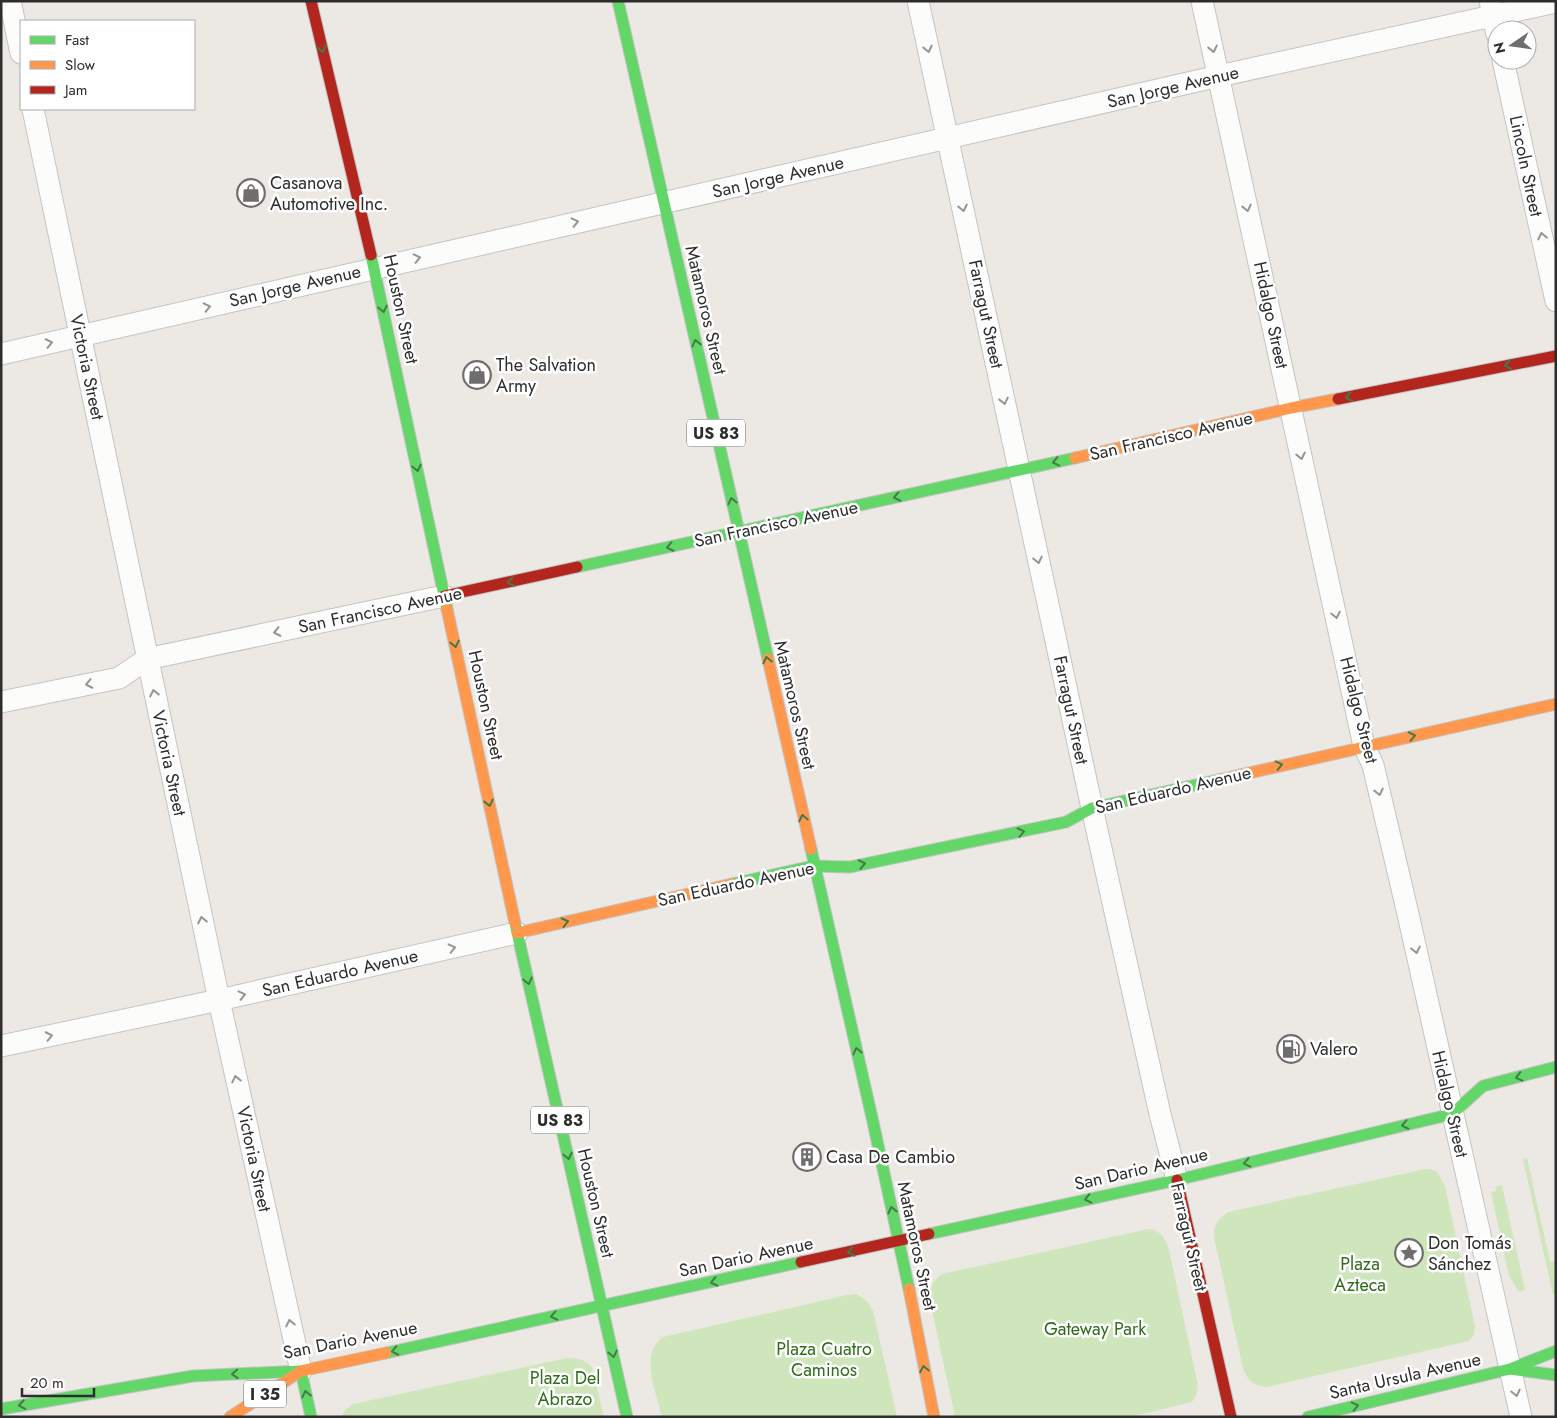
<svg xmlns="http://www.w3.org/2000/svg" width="1557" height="1418" viewBox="0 0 1557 1418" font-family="Jost,sans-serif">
	<rect width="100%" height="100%" fill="#ece8e4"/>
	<g fill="#cfe6bc">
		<path d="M1527 1158 1550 1262 1556 1261V1294L1553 1295 1523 1159Z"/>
		<path d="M1430 1169 1437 1172 1445 1186 1475 1326 1474 1335 1469 1341 1267 1387C1254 1386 1248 1381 1243 1369L1214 1237C1213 1225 1218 1219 1228 1212L1421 1170Z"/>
		<path d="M1502 1185 1525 1290 1519 1292 1509 1276 1491 1192 1496 1191 1495 1187Z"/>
		<path d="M1153 1229C1163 1234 1166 1240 1169 1250L1197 1381C1199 1390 1197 1395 1192 1402L1130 1417H955L930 1301C929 1289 932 1281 942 1274L1144 1230Z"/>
		<path d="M856 1294C865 1298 869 1303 873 1311L897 1417H662C656 1392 639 1354 663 1337L847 1295Z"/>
		<path d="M567 1358C578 1359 585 1358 592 1368L604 1417H341L345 1410 353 1404Z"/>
	</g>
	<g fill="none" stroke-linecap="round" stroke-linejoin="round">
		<defs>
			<g id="street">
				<path d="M10 1 21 53"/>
				<path d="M918 1 1092 808 1160 1114 1177 1180"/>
				<path d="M1202 1 1364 746 1373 765 1408 914 1521 1417"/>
				<path d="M1490 1 1497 34"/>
				<path d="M1503 60 1556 301"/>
				<path d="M33 109 219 1000 301 1371"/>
				<path d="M1 354 1219 76 1556 2"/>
				<path d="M1 702 119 678 147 659 444 596"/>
				<path d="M1 1046 219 1000 517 933"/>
			</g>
			<g id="fast">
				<path d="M618 1 768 659"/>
				<path d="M371 255 447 609"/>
				<path d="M577 567 1075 458"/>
				<path d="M811 849 873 1122 909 1289"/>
				<path d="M732 884 813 866 850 867 1066 822 1092 808 1218 780"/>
				<path d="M515 923 627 1417"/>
				<path d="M929 1234 1177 1180 1452 1114 1483 1086 1556 1067"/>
				<path d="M386 1353 801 1262"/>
				<path d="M1510 1369 1556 1375"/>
				<path d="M1 1409 193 1376 301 1371 311 1417"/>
				<path d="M1308 1417 1510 1369 1556 1351"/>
			</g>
			<g id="slow">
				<path d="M1075 458 1291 408 1338 399"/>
				<path d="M447 609 515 923"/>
				<path d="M768 659 811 849"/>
				<path d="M1218 780 1556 704"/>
				<path d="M517 933 732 884"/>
				<path d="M909 1289 934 1417"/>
				<path d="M230 1417 301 1371 386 1353"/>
			</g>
			<g id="jam">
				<path d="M311 1 371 255"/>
				<path d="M1338 399 1556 356"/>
				<path d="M444 596 577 567"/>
				<path d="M1177 1180 1231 1417"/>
				<path d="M801 1262 929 1234"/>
			</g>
		</defs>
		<use href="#street" stroke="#c5c4c4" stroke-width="23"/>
		<use href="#fast" stroke="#c5c4c4" stroke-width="13"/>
		<use href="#slow" stroke="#c5c4c4" stroke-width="13"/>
		<use href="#jam" stroke="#c5c4c4" stroke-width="13"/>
		<use href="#street" stroke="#fcfcfb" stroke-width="21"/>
		<use href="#fast" stroke="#63d668" stroke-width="11"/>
		<use href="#slow" stroke="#ff974d" stroke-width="11"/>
		<use href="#jam" stroke="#b3261e" stroke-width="11"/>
	</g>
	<defs><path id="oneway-chevron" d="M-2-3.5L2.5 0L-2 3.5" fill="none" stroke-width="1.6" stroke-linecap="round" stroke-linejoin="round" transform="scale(1.25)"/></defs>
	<g stroke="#457948">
		<use href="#oneway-chevron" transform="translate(322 49) rotate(77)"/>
		<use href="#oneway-chevron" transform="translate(383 309) rotate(78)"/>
		<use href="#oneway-chevron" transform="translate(696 343) rotate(-103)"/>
		<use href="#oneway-chevron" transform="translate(1508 365) rotate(169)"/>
		<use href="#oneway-chevron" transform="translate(1349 397) rotate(169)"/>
		<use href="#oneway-chevron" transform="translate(1056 462) rotate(167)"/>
		<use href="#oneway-chevron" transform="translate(417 468) rotate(78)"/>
		<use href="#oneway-chevron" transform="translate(897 497) rotate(168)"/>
		<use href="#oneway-chevron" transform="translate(732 501) rotate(-103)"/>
		<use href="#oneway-chevron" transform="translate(670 547) rotate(168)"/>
		<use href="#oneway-chevron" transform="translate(511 582) rotate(168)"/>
		<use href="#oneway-chevron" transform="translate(455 644) rotate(78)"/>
		<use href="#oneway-chevron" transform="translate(767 660) rotate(-103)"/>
		<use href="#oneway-chevron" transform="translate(1412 736) rotate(-12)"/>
		<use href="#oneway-chevron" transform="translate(1279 765) rotate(-13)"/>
		<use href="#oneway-chevron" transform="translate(489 803) rotate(78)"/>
		<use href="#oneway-chevron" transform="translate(803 818) rotate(-103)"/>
		<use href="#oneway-chevron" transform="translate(1021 832) rotate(-12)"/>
		<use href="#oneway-chevron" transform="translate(862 864) rotate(-12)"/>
		<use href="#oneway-chevron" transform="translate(565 922) rotate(-14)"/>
		<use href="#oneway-chevron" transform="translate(528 981) rotate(77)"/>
		<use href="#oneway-chevron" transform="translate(857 1051) rotate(-103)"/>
		<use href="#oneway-chevron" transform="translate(1519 1077) rotate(165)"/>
		<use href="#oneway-chevron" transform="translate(1405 1125) rotate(168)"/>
		<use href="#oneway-chevron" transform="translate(568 1156) rotate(77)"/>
		<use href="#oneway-chevron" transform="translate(1247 1163) rotate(167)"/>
		<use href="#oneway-chevron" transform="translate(1088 1199) rotate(167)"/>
		<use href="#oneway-chevron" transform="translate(892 1210) rotate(-103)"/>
		<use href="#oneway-chevron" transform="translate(851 1252) rotate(168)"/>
		<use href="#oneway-chevron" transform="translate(714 1282) rotate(168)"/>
		<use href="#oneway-chevron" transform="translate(554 1316) rotate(168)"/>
		<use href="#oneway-chevron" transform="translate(395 1351) rotate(168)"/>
		<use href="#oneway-chevron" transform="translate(613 1354) rotate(77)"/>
		<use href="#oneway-chevron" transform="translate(924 1369) rotate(-101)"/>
		<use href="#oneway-chevron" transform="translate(235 1374) rotate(177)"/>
		<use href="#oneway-chevron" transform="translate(306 1394) rotate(-102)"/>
		<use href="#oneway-chevron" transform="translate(22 1405) rotate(170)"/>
		<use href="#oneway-chevron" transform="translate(1355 1406) rotate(-13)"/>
	</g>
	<g stroke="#949494">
		<use href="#oneway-chevron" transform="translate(928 49) rotate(77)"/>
		<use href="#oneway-chevron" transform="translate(1213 49) rotate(78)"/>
		<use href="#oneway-chevron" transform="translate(963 208) rotate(78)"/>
		<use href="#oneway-chevron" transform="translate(1247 208) rotate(78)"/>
		<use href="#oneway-chevron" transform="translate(575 222) rotate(-13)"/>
		<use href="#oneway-chevron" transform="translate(1542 236) rotate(-102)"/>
		<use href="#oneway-chevron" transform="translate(417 258) rotate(-13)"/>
		<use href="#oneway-chevron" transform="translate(207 307) rotate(-13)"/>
		<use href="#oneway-chevron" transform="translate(49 343) rotate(-12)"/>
		<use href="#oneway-chevron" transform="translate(1004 401) rotate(78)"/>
		<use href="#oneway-chevron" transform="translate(1301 456) rotate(78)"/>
		<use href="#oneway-chevron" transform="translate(1038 560) rotate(78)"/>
		<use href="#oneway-chevron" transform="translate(1336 615) rotate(78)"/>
		<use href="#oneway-chevron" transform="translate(277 632) rotate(168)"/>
		<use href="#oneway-chevron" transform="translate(89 684) rotate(168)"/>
		<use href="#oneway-chevron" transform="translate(154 693) rotate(-102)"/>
		<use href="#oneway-chevron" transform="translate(1379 792) rotate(77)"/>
		<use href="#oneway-chevron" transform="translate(202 920) rotate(-102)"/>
		<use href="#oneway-chevron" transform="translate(452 948) rotate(-13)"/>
		<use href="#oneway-chevron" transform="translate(1416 950) rotate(78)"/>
		<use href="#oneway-chevron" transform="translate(242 995) rotate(-13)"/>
		<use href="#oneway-chevron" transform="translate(49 1036) rotate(-12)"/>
		<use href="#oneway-chevron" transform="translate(236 1079) rotate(-102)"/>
		<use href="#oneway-chevron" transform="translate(290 1323) rotate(-102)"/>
		<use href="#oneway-chevron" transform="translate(1516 1393) rotate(77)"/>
	</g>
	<defs>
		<symbol id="shop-ring" viewBox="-11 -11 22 22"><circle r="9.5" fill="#fff" stroke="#706e6d" stroke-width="1.5"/><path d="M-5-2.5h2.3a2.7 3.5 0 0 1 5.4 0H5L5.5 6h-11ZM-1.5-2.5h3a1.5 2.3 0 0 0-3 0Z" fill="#706e6d"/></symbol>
		<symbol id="fuel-ring" viewBox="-11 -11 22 22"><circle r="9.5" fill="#fff" stroke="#706e6d" stroke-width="1.5"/><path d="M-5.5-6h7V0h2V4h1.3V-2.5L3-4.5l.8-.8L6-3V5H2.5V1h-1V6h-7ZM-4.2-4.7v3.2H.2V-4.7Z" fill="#706e6d"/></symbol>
		<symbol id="building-ring" viewBox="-11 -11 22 22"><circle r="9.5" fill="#fff" stroke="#706e6d" stroke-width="1.5"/><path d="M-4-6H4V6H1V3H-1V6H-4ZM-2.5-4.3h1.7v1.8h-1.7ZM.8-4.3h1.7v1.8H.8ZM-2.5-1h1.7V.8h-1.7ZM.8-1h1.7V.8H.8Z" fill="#706e6d"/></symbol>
		<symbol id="sight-ring" viewBox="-11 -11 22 22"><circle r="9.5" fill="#fff" stroke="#706e6d" stroke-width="1.5"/><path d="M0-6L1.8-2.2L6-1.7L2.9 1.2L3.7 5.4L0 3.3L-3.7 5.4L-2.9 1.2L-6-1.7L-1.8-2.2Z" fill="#706e6d"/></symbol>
	</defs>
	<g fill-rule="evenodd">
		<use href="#shop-ring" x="235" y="177" width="32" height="32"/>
		<use href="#shop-ring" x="461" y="359" width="32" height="32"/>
		<use href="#fuel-ring" x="1275" y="1033" width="32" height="32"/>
		<use href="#building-ring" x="791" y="1141" width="32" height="32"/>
		<use href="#sight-ring" x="1393" y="1237" width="32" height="32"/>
	</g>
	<g text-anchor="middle" stroke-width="5" stroke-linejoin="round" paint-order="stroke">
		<g fill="#fff" stroke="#6c6c6c" stroke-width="1">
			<rect x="687" y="419.5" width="58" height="27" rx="4"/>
			<rect x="531" y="1106.5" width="58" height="27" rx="4"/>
			<rect x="244" y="1380.5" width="42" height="27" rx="4"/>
		</g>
		<g font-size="16" font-weight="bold" fill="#2d2d2d">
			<text x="716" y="439">US 83</text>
			<text x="560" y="1126">US 83</text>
			<text x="265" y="1400">I 35</text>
		</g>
		<g font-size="18" fill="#2d2d2d" stroke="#fff">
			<text transform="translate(1173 87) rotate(-13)" y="6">San Jorge Avenue</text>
			<text transform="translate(1526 166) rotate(78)" y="6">Lincoln Street</text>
			<text transform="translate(778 177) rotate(-13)" y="6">San Jorge Avenue</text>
			<text transform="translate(295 286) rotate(-13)" y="6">San Jorge Avenue</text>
			<text transform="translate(401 309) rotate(78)" y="6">Houston Street</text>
			<text transform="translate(706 310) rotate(77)" y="6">Matamoros Street</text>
			<text transform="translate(986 314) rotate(78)" y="6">Farragut Street</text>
			<text transform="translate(1271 315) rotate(78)" y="6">Hidalgo Street</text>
			<text transform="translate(87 367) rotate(78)" y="6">Victoria Street</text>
			<text transform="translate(1171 436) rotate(-13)" y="6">San Francisco Avenue</text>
			<text transform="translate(776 524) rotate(-12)" y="6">San Francisco Avenue</text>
			<text transform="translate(380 610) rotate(-12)" y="6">San Francisco Avenue</text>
			<text transform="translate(486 705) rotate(78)" y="6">Houston Street</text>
			<text transform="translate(795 705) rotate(77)" y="6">Matamoros Street</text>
			<text transform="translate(1071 710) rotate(78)" y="6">Farragut Street</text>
			<text transform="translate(1359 710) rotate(76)" y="6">Hidalgo Street</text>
			<text transform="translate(169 763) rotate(78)" y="6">Victoria Street</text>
			<text transform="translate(1173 790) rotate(-13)" y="6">San Eduardo Avenue</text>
			<text transform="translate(736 884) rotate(-12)" y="6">San Eduardo Avenue</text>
			<text transform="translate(340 973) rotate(-13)" y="6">San Eduardo Avenue</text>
			<text transform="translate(1450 1104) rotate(77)" y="6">Hidalgo Street</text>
			<text transform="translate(254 1159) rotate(78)" y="6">Victoria Street</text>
			<text transform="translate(1141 1169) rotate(-13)" y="6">San Dario Avenue</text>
			<text transform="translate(596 1203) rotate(77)" y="6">Houston Street</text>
			<text transform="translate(1189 1237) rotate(77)" y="6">Farragut Street</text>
			<text transform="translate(917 1246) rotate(78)" y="6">Matamoros Street</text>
			<text transform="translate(746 1257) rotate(-12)" y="6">San Dario Avenue</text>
			<text transform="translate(350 1340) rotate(-11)" y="6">San Dario Avenue</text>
			<text transform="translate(1405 1376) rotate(-13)" y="6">Santa Ursula Avenue</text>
		</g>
		<g font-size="18" fill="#2d2d2d" stroke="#fff" text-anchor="start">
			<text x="270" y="189">Casanova<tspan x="270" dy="21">Automotive Inc.</tspan></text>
			<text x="496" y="371">The Salvation<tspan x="496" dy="21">Army</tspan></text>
			<text x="1310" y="1055">Valero</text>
			<text x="826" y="1163">Casa De Cambio</text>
			<text x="1428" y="1249">Don Tomás<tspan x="1428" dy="21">Sánchez</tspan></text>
		</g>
		<g font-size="18" fill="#2f6d1a" stroke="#fff">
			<text x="1360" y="1270">Plaza<tspan x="1360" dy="21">Azteca</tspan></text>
			<text x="1095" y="1335">Gateway Park</text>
			<text x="824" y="1355">Plaza Cuatro<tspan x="824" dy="21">Caminos</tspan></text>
			<text x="565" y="1384">Plaza Del<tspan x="565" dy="21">Abrazo</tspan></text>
		</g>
	</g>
	<rect width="1557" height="1418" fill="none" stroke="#2d2d2d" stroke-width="5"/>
	<rect x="20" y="20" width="175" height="90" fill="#ffffff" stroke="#ababab"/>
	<rect x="30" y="36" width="25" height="8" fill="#63d668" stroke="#ababab"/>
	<text x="65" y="45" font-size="15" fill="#2d2d2d">Fast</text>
	<rect x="30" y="61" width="25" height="8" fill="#ff974d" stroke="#ababab"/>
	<text x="65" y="70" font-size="15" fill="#2d2d2d">Slow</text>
	<rect x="30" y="86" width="25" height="8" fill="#b3261e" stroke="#ababab"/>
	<text x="65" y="95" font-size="15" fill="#2d2d2d">Jam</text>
	<g transform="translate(1512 45) rotate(257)"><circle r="24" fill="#ffffff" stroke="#ababab"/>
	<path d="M0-4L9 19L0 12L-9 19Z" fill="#706e6d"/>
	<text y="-8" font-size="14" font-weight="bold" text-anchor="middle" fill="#2d2d2d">N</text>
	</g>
	<path d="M22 1388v8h72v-8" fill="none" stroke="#2d2d2d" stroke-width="2.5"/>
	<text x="30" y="1388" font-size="15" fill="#2d2d2d" stroke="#ffffff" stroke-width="4" paint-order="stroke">20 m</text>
</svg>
